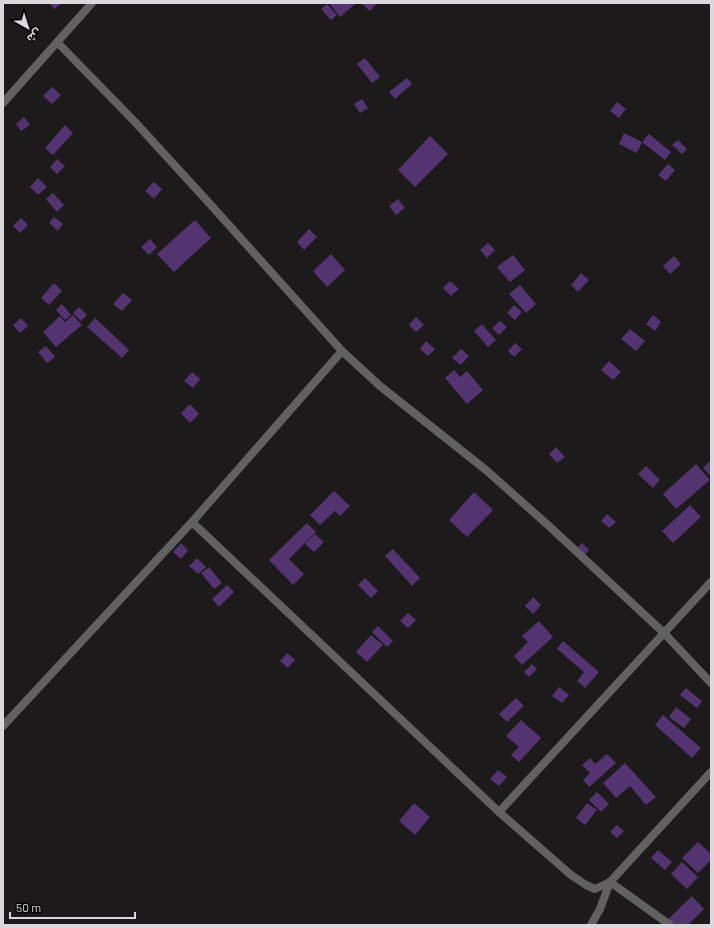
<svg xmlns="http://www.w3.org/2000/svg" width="714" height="928" viewBox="0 0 714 928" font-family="Barlow,'Noto Sans Arabic',sans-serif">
	<rect width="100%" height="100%" fill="#1d1a1c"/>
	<g fill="#533370">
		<path d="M50 3H62L54 9Z"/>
		<path d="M329 3H354L355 4 340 17Z"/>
		<path d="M363 3H377L370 11 362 4Z"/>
		<path d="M327 4 337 15 331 20 321 9Z"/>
		<path d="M365 58 380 77 372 83 357 64Z"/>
		<path d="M407 78 412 84 395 99 389 92Z"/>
		<path d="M52 87 61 95 52 104 43 96Z"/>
		<path d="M362 99 368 108 360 113 354 104Z"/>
		<path d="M617 102 626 109 619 118 610 111Z"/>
		<path d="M24 117 30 125 21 131 16 124Z"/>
		<path d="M65 125 73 133 53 155 45 148Z"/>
		<path d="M624 133 642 142 637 153 619 144Z"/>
		<path d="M649 134 671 152 665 160 642 142Z"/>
		<path d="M430 136 448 154 415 187 398 170Z"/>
		<path d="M678 140 687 149 682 154 672 145Z"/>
		<path d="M57 159 65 166 57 174 50 167Z"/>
		<path d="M668 164 675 170 666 181 658 175Z"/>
		<path d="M38 178 47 187 38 195 30 187Z"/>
		<path d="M154 182 162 189 154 199 145 191Z"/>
		<path d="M53 193 64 205 57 212 46 199Z"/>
		<path d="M398 199 405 208 396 215 389 206Z"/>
		<path d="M54 217 63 224 58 231 49 223Z"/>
		<path d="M21 218 28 225 20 233 13 226Z"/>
		<path d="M195 220 211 238 174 272 157 254Z"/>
		<path d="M309 229 317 237 304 250 297 242Z"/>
		<path d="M150 239 157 247 149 255 141 247Z"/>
		<path d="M488 243 495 250 487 258 480 250Z"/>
		<path d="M331 254 345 270 327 287 313 271Z"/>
		<path d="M513 255 525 270 510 282 497 267Z"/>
		<path d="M674 256 681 264 670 274 663 266Z"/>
		<path d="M581 273 589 280 578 292 571 285Z"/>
		<path d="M450 281 459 289 451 296 443 288Z"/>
		<path d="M54 283 62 291 49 305 41 298Z"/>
		<path d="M520 285 536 304 526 313 509 294Z"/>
		<path d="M123 293 132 300 122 311 113 304Z"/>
		<path d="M62 304 71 315 65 320 56 310Z"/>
		<path d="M514 305 522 312 515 320 507 313Z"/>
		<path d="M79 307 87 315 81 321 73 313Z"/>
		<path d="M73 315 82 325 56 347 43 332 60 316 65 322Z"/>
		<path d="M653 315 661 322 655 331 646 324Z"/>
		<path d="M416 317 424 325 416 332 409 325Z"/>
		<path d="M21 318 28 326 20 333 13 325Z"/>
		<path d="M95 318 129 350 122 358 87 327Z"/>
		<path d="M500 321 507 327 499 335 492 328Z"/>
		<path d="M482 324 496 340 488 347 474 331Z"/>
		<path d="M630 329 645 341 636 351 621 339Z"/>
		<path d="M426 341 435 349 428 356 420 349Z"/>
		<path d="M515 343 522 349 514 357 508 351Z"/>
		<path d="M46 346 55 357 47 363 38 352Z"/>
		<path d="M461 349 469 356 461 365 452 358Z"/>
		<path d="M609 361 621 372 613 380 601 370Z"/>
		<path d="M454 370 460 377 467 371 483 390 467 404 445 378Z"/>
		<path d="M192 372 200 379 193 388 184 381Z"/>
		<path d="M190 404 199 414 190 423 181 413Z"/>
		<path d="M556 447 565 457 557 463 549 454Z"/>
		<path d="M711 460V476L703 468Z"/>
		<path d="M696 464 710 480 676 509 663 494Z"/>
		<path d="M646 466 660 480 653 488 638 474Z"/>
		<path d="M334 491 350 506 340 516 335 511 320 525 310 515Z"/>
		<path d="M474 492 493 510 467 537 449 520Z"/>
		<path d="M690 505 701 517 673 543 662 531Z"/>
		<path d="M607 514 616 522 609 528 601 521Z"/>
		<path d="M307 523 316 532 289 559 304 574 293 585 269 560Z"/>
		<path d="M315 534 324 542 314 552 305 544Z"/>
		<path d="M181 543 188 550 181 559 173 552Z"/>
		<path d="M582 543 589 550 582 558 574 551Z"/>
		<path d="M393 549 420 578 412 586 385 556Z"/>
		<path d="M197 558 206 567 198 574 189 566Z"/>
		<path d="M209 567 222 583 214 589 201 573Z"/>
		<path d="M365 578 378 591 371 598 358 585Z"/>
		<path d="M227 585 234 592 219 607 212 599Z"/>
		<path d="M533 597 541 605 533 614 525 606Z"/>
		<path d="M408 613 416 620 408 628 400 621Z"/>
		<path d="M539 621 553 637 522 665 514 656 528 642 522 636Z"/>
		<path d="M378 626 393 641 387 647 372 632Z"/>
		<path d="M371 635 383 645 367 662 356 652Z"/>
		<path d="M563 641 599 672 585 688 577 681 584 672 557 649Z"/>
		<path d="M287 653 295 660 288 668 280 661Z"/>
		<path d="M532 664 537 669 529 677 524 672Z"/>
		<path d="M559 687 569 695 562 703 552 696Z"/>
		<path d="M686 688 702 701 697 708 680 695Z"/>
		<path d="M516 698 524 706 507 722 499 714Z"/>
		<path d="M676 707 691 719 684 728 669 717Z"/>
		<path d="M663 715 701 748 692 758 655 725Z"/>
		<path d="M521 720 541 738 519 762 511 755 519 747 506 736Z"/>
		<path d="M607 754 616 763 589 787 583 780 590 773 582 765 590 758 595 764Z"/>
		<path d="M625 763 656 797 646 805 630 786 616 798 603 783Z"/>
		<path d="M498 770 507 777 499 786 490 779Z"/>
		<path d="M597 792 609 804 601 812 589 800Z"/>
		<path d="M414 803 430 817 415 835 399 821Z"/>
		<path d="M587 803 597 810 585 825 576 818Z"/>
		<path d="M617 825 624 831 617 838 610 832Z"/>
		<path d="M698 842 711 854V860L698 873 682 858Z"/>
		<path d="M658 850 672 862 665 870 651 858Z"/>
		<path d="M682 862 698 877 687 889 671 874Z"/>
		<path d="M692 896 704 909 688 925H662Z"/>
	</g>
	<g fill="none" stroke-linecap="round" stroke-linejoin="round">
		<g stroke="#626161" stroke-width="8">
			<path d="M57 42 135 122 210 204 342 351 380 386 486 470 549 526 664 633 711 683"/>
			<path d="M3 103 92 3"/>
			<path d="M192 522 499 812 571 875 586 885 595 889 610 882 711 772"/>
			<path d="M3 726 192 522 342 351"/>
			<path d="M499 812 711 582"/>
			<path d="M591 925 600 909 610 882 670 925"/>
		</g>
	</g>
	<rect width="714" height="928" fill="none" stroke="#dad8da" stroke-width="8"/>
	<g transform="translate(28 28) rotate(141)" stroke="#070607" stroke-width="3" paint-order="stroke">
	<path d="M0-3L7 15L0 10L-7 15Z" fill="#dad8da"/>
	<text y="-6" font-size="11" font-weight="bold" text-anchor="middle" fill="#dad8da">ش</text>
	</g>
	<path d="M10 912v6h125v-6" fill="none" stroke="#dad8da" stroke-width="2"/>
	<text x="16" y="912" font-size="12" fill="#dad8da" stroke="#070607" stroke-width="3" paint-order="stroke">50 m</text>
</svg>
